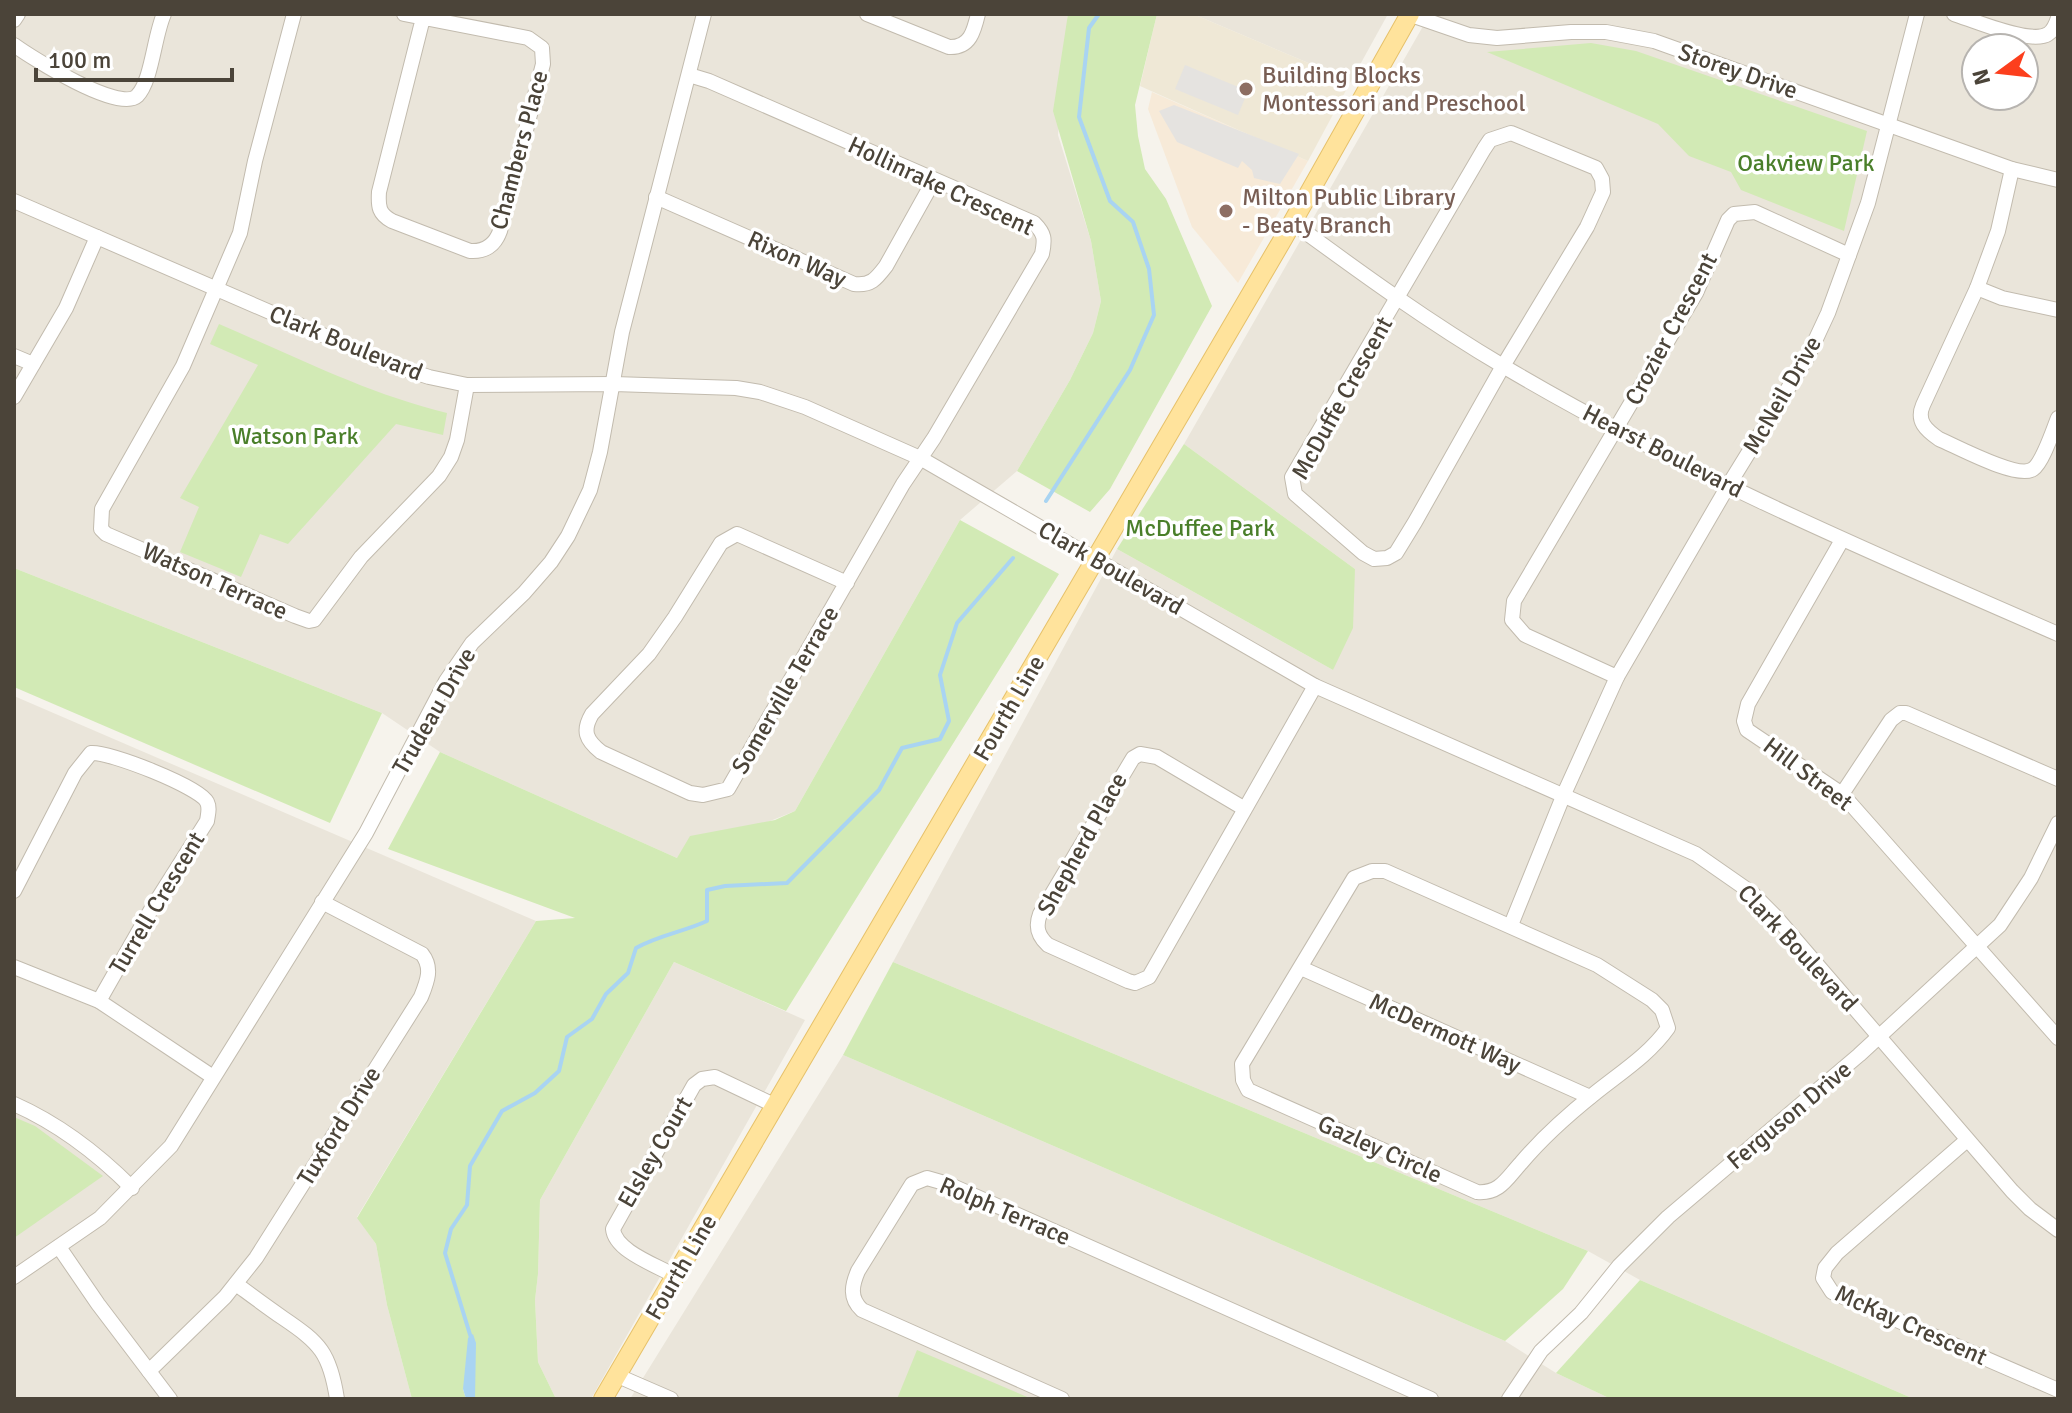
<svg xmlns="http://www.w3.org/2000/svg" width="2072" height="1413" viewBox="0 0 2072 1413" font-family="Signika,sans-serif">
	<rect width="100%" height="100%" fill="#f6f3ec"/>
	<g fill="#eae5da" fill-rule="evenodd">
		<path d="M14 14H1068L1058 135 1091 241 1101 301 1093 333 1070 380 1017 471 960 520 795 811 677 858 440 752 382 713 14 568Z"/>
		<path d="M1193 14H1388L1351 81Z"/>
		<path d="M1430 14H2058V1399H1914L1640 1280 1588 1251 893 962 1117 549 1333 670 1355 569 1184 444ZM1976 48H2024V96H1976Z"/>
		<path d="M14 696 536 921 357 1217 376 1244 387 1305 412 1399H14Z"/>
		<path d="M674 962 805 1020 591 1399H556L538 1362 535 1300 538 1274 540 1200Z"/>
		<path d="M843 1055 1505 1341 1556 1373 1611 1399H630Z"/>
	</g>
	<path fill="#f7ead8" d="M1152 92 1308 161 1238 283 1192 227 1148 109Z"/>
	<path fill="#efe8d6" d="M1157 14H1193L1351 81 1308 161 1140 86Z"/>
	<g fill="#d2eab5">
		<path d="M1068 14H1157L1135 105 1138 136 1145 169 1166 199 1212 306 1110 489 1090 512 1017 471 1070 380 1093 333 1101 301 1091 241 1053 111Z"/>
		<path d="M1591 43 1636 51 1867 131 1844 231 1741 190 1731 172 1689 156 1658 124 1487 52Z"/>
		<path d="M219 324C294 356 368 394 447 413L443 435 396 424 288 544 260 534 241 577 180 552 199 507 180 498 258 365 210 344Z"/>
		<path d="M1184 444 1355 569 1353 628 1333 670 1117 549Z"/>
		<path d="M960 520 1059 574 786 1011 674 962 540 1200 538 1274 535 1300 538 1362 556 1399H475L474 1389H463L466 1399H412L387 1305 376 1244 357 1218 536 921 575 918 388 849 440 752 677 858 690 836 775 820 795 811Z"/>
		<path d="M14 568 382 713 330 823 14 687Z"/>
		<path d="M893 962 1588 1251 1563 1289 1505 1341 843 1055Z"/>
		<path d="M14 1117 35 1126 103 1176 14 1238Z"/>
		<path d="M1640 1280 1914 1399H1611L1556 1373Z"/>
		<path d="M917 1350 1032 1399H897Z"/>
	</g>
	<g fill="#e5e3e0">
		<path d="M1185 65 1248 91 1238 115 1175 89Z"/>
		<path d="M1174 105 1299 154 1280 184 1254 178 1252 170 1242 161 1238 168 1177 142 1159 111Z"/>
	</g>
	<path fill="#a9d4f2" d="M473 1334 476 1343 475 1399H466L463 1389 468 1338Z"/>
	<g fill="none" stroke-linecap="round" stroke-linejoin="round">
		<g stroke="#a9d4f2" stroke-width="4">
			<path d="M1046 501 1130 370 1154 315 1149 269 1133 222 1110 201 1079 117 1089 28 1099 14"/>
			<path d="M472 1341 445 1253 451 1229 467 1205 470 1166 502 1111 535 1093 559 1071 567 1037 592 1019 606 994 628 973 636 948C659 935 683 932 707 921V890L725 886 787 883 879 790 902 748 940 739 949 721 940 675 957 623 1013 558"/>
		</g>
		<defs>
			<g id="minor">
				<path d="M294 14 255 161 240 233 183 366 102 509 101 529 106 534 295 616 309 621 314 620 361 557 439 476 451 457 457 440 467 385"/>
				<path d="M404 14 528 38 542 48 543 64 500 231C495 245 485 252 470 251L392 221C379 214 378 207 379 192L423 18"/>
				<path d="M867 14 949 47C970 48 974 31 978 14"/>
				<path d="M1408 14 1469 35 1497 38 1571 32H1606L1654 41 2012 169 2058 180"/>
				<path d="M1954 14C1973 20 2031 45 2048 34 2053 31 2056 24 2058 18"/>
				<path d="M14 20 18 14"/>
				<path d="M14 45C32 58 119 113 137 96 152 81 154 36 164 14"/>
				<path d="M689 75 709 81 1034 223C1045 234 1045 239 1042 254L934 438 903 484 728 789 703 795 690 793 601 752C586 740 582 731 592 714L649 654 675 617 721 543 737 534 847 583"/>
				<path d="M1511 133 1596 168 1602 179 1603 192 1587 227 1503 366 1415 522 1396 553 1387 558 1374 559 1363 553 1295 494 1292 477 1484 149 1490 140Z"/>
				<path d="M2012 169 1998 231 1977 288 1923 405C1916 421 1926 430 1939 439 1956 446 2018 480 2033 469 2043 462 2053 430 2058 418"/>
				<path d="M656 197 854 284C871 286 876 279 886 266L934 180"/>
				<path d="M14 201 392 365 429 377 467 385 614 384 736 388 760 392 805 407 920 458 1315 686 1696 854 1752 893 1776 917 2012 1191 2030 1209 2058 1230"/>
				<path d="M1293 223C1361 273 1430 323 1503 366 1680 471 1870 552 2058 634"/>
				<path d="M1977 288 2002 298 2058 310"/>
				<path d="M14 356 33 364"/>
				<path d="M14 397 66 308 97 237"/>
				<path d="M1842 540 1748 704 1744 721 1747 730 1842 794 2058 1038"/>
				<path d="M1617 677 1525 635 1512 620 1514 601 1696 293 1728 220 1734 214 1755 212 1849 255"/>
				<path d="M1842 794 1891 720 1900 713H1906L2058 779"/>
				<path d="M1245 809 1149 977 1135 983 1128 981 1048 945C1038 936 1035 927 1040 914L1133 758 1140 754 1157 757 1245 809 1315 686"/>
				<path d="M1372 871H1385L1597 965 1652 1000 1662 1010 1668 1028C1649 1055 1620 1073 1594 1094 1569 1114 1542 1138 1521 1163 1507 1178 1500 1194 1477 1192L1248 1090 1243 1080 1242 1064 1354 878Z"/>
				<path d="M14 891 75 773 91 753C108 751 200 787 207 802 210 808 208 814 207 821L152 908 99 1001"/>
				<path d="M1511 925 1564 794 1617 677 1728 486 1808 356 1828 313 1868 203 1917 14"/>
				<path d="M14 967 99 1001 213 1077"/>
				<path d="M1301 968 1590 1097"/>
				<path d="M14 1104C59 1124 97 1153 132 1188"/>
				<path d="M1967 1140 1837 1253 1825 1268 1823 1278 1832 1292 2058 1390"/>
				<path d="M59 1247 98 1304 170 1399"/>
				<path d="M675 1276C656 1265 615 1251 613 1229L694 1085 702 1079 715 1077 776 1106"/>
				<path d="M14 1277 100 1218 171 1146 366 833 446 681 472 643 524 593 551 562 568 536 590 490 600 452 622 332 704 14"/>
				<path d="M236 1284C251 1295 267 1307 283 1318 320 1343 330 1353 337 1399"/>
				<path d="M149 1371 225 1297 256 1258 421 997C427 982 433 968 422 954L322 902"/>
				<path d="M618 1376 671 1399"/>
				<path d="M1062 1399 862 1310C849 1298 852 1285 858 1271L912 1184 927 1178 948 1184 1431 1399"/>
				<path d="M1509 1399 1541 1351 1581 1313 1619 1266 1668 1217 1859 1055 2000 925 2031 878 2058 823"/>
			</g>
			<path id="major" d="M603 1399 1283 239 1410 14"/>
		</defs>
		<use href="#minor" stroke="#c2bbae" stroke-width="16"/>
		<use href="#major" stroke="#e6c16a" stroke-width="20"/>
		<use href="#minor" stroke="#fff" stroke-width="14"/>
		<use href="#major" stroke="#ffe39c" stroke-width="18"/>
	</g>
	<g fill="#8d6e63" stroke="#fff" stroke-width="3">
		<circle cx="1246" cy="89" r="8"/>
		<circle cx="1226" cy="211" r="8"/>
	</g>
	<g text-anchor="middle" stroke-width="7" stroke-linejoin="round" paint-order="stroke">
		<g font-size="24" fill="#4b4439" stroke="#fff">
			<text transform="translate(1738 71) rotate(19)" y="8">Storey Drive</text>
			<text transform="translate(519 150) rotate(-75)" y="8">Chambers Place</text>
			<text transform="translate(941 186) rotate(25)" y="8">Hollinrake Crescent</text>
			<text transform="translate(797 259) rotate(24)" y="8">Rixon Way</text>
			<text transform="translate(1671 329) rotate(-62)" y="8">Crozier Crescent</text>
			<text transform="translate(346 343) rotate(22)" y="8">Clark Boulevard</text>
			<text transform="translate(1782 395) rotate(-60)" y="8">McNeil Drive</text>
			<text transform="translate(1342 398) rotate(-61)" y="8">McDuffe Crescent</text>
			<text transform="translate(1663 451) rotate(27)" y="8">Hearst Boulevard</text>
			<text transform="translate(1111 568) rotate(30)" y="8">Clark Boulevard</text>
			<text transform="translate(215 581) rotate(24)" y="8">Watson Terrace</text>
			<text transform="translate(785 690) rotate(-60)" y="8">Somerville Terrace</text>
			<text transform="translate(1009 708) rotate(-60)" y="8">Fourth Line</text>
			<text transform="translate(434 711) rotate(-60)" y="8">Trudeau Drive</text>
			<text transform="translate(1808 774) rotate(37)" y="8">Hill Street</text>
			<text transform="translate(1082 844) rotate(-61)" y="8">Shepherd Place</text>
			<text transform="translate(157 903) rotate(-59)" y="8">Turrell Crescent</text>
			<text transform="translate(1798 948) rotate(47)" y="8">Clark Boulevard</text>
			<text transform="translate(1445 1033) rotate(24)" y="8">McDermott Way</text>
			<text transform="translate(1789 1115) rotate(-40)" y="8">Ferguson Drive</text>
			<text transform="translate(339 1126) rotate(-58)" y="8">Tuxford Drive</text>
			<text transform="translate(1380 1149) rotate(24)" y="8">Gazley Circle</text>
			<text transform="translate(655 1152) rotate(-60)" y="8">Elsley Court</text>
			<text transform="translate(1005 1211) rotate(23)" y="8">Rolph Terrace</text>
			<text transform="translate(681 1267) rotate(-60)" y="8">Fourth Line</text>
			<text transform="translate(1911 1325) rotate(24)" y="8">McKay Crescent</text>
		</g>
		<g font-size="24" fill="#785e54" stroke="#fff" text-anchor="start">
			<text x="1262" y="83">Building Blocks<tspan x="1262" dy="28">Montessori and Preschool</tspan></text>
			<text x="1242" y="205">Milton Public Library<tspan x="1242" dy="28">- Beaty Branch</tspan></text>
		</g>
		<g font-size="24" fill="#4a7f2a" stroke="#fff">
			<text x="1806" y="171">Oakview Park</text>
			<text x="295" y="444">Watson Park</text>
			<text x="1200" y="536">McDuffee Park</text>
		</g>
	</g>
	<rect width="2072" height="1413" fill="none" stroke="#4b4439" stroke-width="32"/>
	<g transform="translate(2000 72) rotate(255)"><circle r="38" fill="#ffffff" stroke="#b7b4b0" stroke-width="2"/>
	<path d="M0-6L14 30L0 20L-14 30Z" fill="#fc3f1d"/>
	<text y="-12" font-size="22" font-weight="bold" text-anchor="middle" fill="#4b4439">N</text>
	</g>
	<path d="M36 68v12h196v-12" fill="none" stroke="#4b4439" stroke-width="4"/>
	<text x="48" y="68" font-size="24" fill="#4b4439" stroke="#ffffff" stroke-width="6" paint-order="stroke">100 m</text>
</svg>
